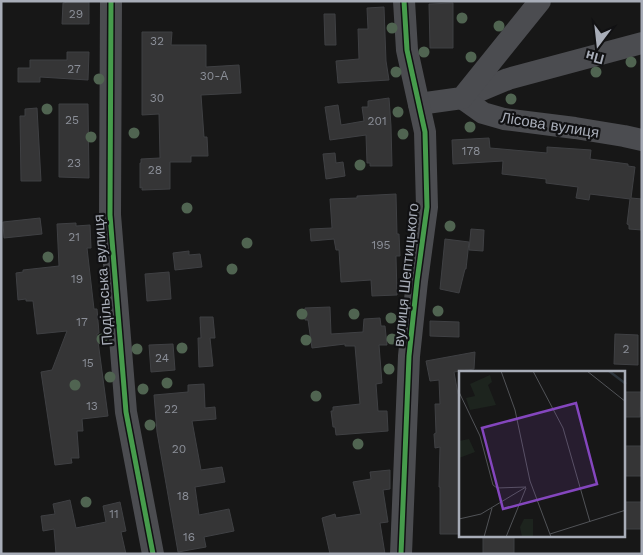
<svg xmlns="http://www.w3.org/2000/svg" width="643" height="555" viewBox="0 0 643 555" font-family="'Work Sans',sans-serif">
	<rect width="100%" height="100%" fill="#171717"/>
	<g fill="#353536" stroke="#3f4043">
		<path d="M68 2H89V24H62L63 3Z"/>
		<path d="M453 3V48H430L429 4Z"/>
		<path d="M384 7 386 61 389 80 338 83 336 61 359 59 358 29H368L367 8Z"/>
		<path d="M324 14H335L336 45H325Z"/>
		<path d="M142 32H172L171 45H206V67L239 65 241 93 201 95 204 137H207L208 156H191V162H170V189L142 190V187L140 188V163H141V159L160 158 159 114 142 115Z"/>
		<path d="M67 52H89L88 80 40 77V82H18V68H30V60H67Z"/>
		<path d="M389 98 391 126 392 166H370V163H367L366 135 330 140 325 107 338 105 341 125 364 121 362 107H368V101Z"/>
		<path d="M59 104H88L89 178 59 177Z"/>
		<path d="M37 108 41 181H21L20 116H25V109Z"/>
		<path d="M489 138 490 148 547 153V147L591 150 590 159 628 164V166L635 167 631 198 642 199V230L629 229V225L627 224 630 199 590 194 589 200 576 198 578 187 546 183V179L502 174 503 161 453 164 452 140Z"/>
		<path d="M335 153 336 163 343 162 345 176 326 179 323 154Z"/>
		<path d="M396 194 397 234H399L400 256H396L397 295 372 296 371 280 341 282 339 250H336L334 239 311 241 310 229 332 228 330 199 357 198V196Z"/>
		<path d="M40 218 42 234 4 238 3 222Z"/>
		<path d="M76 223V226L90 225 91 248H87L94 309H97L99 333 97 334 108 416 82 419 83 431H77L79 458H71L72 463 55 465 41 372 52 370 67 331 37 334 33 301H26V299L18 300 16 273 23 272V270L59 266 57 224Z"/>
		<path d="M471 229 484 230 483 251 469 250Z"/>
		<path d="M445 239 469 242 466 269H465L459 293 440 289Z"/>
		<path d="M189 251V255L200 254 202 267 175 270 173 253Z"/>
		<path d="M169 272 171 299 147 301 145 274Z"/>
		<path d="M330 307 331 334 363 332 364 319 380 318 381 326H385L387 345H379L382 383 376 384 378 411H387L388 431 336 435 335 427H333L331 411H333V407L360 404 355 346H345V344L312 348 308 320H305V308Z"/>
		<path d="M200 317H213L215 338H210L213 366 199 367 198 338H201Z"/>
		<path d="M430 321 459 322V337L430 336Z"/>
		<path d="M615 334 638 335V365L614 364Z"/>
		<path d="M173 344 175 370 151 372 149 345Z"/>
		<path d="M475 352 474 369 454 372 458 394H460V534H440V487H439L440 447 435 448 434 434 436 433 435 404H440L439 380 430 381 426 361Z"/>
		<path d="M204 384 205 408 215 407 216 419 192 421 201 470 222 467 225 482 195 487 199 515 229 509 234 531 204 537 206 547 178 552 157 432 154 395 188 392V385Z"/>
		<path d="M624 392H641L640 417H624Z"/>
		<path d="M624 446H641L642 476H624Z"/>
		<path d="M390 470V489L383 490 388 522 380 523 385 554H330L322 518 335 514 336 518 361 514 353 482 371 479 370 472Z"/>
		<path d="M70 500 76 528 106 522 103 506 120 502 126 531 121 532 126 554H56L54 529 43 531 41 516 55 514 53 504Z"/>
		<rect x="624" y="502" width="18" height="27"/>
		<rect x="483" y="536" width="31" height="18"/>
	</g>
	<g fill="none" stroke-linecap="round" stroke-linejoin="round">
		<g stroke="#4b4c50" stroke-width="22">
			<path d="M111 1 110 215 126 412 153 554"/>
			<path d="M462 98 508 79 642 43"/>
			<path d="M462 98 483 113 504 119 575 128 624 136 642 140"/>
			<path d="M419 104 462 98 540 1"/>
			<path d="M401 554 409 356 417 281 427 207 425 132 407 50 404 1"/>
		</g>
		<defs>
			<g id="cycleway">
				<path d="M111 1 110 215 126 412 153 554"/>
				<path d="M401 554 409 356 417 281 427 207 425 132 407 50 404 1"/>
			</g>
		</defs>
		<use href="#cycleway" stroke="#111113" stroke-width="8"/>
		<use href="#cycleway" stroke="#469c4c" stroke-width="5"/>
	</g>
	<g fill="#506451">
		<circle cx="462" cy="18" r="5.5"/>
		<circle cx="499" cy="26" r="5.5"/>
		<circle cx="392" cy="28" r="5.5"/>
		<circle cx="424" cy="52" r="5.5"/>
		<circle cx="471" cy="57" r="5.5"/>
		<circle cx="631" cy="62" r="5.5"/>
		<circle cx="396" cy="72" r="5.5"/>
		<circle cx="596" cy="72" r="5.5"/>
		<circle cx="99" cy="79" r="5.5"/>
		<circle cx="511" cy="99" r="5.5"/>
		<circle cx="47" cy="109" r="5.5"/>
		<circle cx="398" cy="112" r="5.5"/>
		<circle cx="470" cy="127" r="5.5"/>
		<circle cx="134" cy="133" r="5.5"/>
		<circle cx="403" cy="134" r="5.5"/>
		<circle cx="91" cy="137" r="5.5"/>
		<circle cx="360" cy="165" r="5.5"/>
		<circle cx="187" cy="208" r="5.5"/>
		<circle cx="450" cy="226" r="5.5"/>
		<circle cx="247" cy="243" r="5.5"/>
		<circle cx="48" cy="257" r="5.5"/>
		<circle cx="232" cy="269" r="5.5"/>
		<circle cx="438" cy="311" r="5.5"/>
		<circle cx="302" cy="314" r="5.5"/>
		<circle cx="354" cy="314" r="5.5"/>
		<circle cx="391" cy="318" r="5.5"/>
		<circle cx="102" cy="339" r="5.5"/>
		<circle cx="392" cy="339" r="5.5"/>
		<circle cx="306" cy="340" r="5.5"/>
		<circle cx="182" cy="348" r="5.5"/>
		<circle cx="137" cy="349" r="5.5"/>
		<circle cx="389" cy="369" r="5.5"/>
		<circle cx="110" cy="377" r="5.5"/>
		<circle cx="167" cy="383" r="5.5"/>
		<circle cx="75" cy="385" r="5.5"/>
		<circle cx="143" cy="389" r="5.5"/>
		<circle cx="316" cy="396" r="5.5"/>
		<circle cx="150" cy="425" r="5.5"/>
		<circle cx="358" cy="444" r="5.5"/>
		<circle cx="86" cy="502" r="5.5"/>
	</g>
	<g text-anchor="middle" stroke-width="4.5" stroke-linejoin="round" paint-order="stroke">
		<g font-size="12" fill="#8b8f98">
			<text x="76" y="18">29</text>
			<text x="157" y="45">32</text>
			<text x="74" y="73">27</text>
			<text x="214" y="80">30-А</text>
			<text x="157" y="102">30</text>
			<text x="72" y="124">25</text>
			<text x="377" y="125">201</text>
			<text x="471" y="155">178</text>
			<text x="74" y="167">23</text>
			<text x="155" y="174">28</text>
			<text x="74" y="241">21</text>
			<text x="381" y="249">195</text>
			<text x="77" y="283">19</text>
			<text x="82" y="326">17</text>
			<text x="626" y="353">2</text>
			<text x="162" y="362">24</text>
			<text x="88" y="367">15</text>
			<text x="92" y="410">13</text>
			<text x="171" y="413">22</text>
			<text x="179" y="453">20</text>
			<text x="183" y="500">18</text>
			<text x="114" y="518">11</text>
			<text x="189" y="541">16</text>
		</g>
		<g font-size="15" fill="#a8adb8" stroke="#111113">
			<text transform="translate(550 125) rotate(9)" y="5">Лісова вулиця</text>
			<text transform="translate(406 275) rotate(-84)" y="5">вулиця Шептицького</text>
			<text transform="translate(103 280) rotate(-94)" y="5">Подільська вулиця</text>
		</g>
	</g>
	<g transform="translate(459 371)">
		<rect width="166" height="166" fill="#171717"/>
		<path d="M31 4 33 11 29 14 37 34 11 39 7 27 16 25 11 13ZM10 68 16 81 0 87V70ZM65 148H74V166H63L61 156Z" fill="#1d241e"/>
		<path fill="none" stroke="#2a3239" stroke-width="2.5" d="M150 0 167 13"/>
		<path fill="none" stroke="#515357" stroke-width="1" d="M42 0 56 39 71 110 92 166M74 0 104 57 131 151M128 0 167 31M0 21 21 65 34 114 38 117 67 116M0 148 22 143 67 116M91 163 167 139M25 166 33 137M47 166 67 117"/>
		<path fill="#8446be" fill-opacity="0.15" stroke="#8446be" stroke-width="2.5" d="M117 32 138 113 44 138 23 57Z"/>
		<rect width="166" height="166" fill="none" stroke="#a8adb8" stroke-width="2.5"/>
	</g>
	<rect width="643" height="555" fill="none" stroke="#a8adb8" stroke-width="5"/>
	<g transform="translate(598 45) rotate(195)" stroke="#111113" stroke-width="4" paint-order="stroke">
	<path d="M0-4L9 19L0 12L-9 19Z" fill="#a8adb8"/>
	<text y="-8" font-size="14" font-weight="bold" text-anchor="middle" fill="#a8adb8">Пн</text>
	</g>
</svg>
